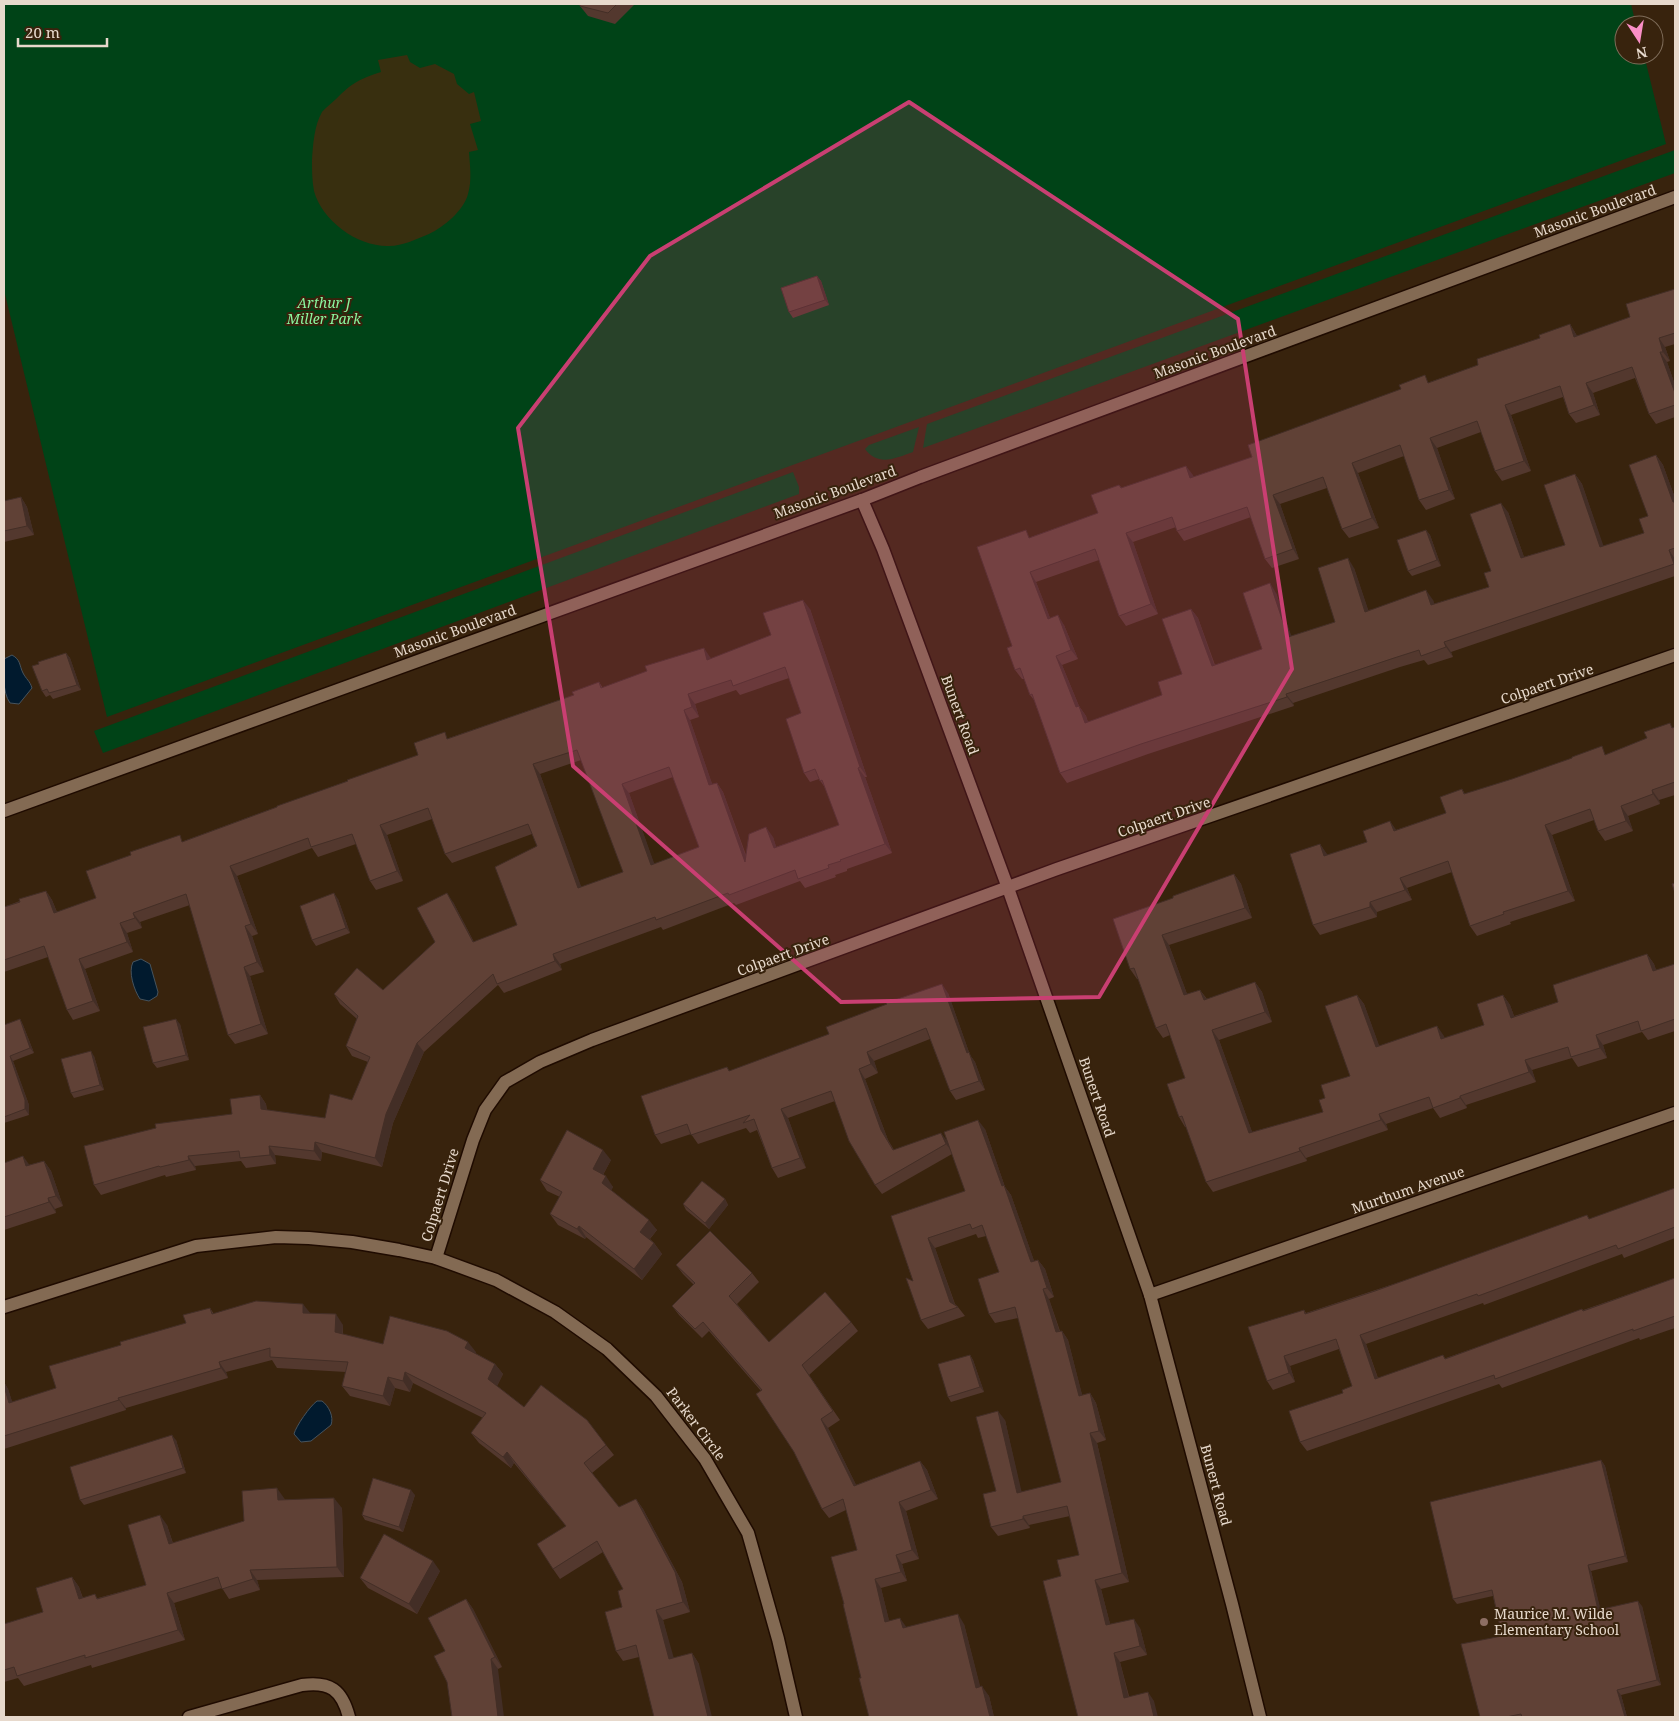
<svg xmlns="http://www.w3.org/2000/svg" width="1679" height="1721" viewBox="0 0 1679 1721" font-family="'Noto Serif',serif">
	<rect width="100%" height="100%" fill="#38230d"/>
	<g fill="#004317">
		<path d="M4 4H1631L1636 25H1624V55H1644L1666 144 107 717 4 290Z"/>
		<path d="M1675 150V173L923 448 927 424Z"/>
		<path d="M919 427 913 452C896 458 878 467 865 449L869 445Z"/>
		<path d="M793 472 799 487V494L103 753 94 731Z"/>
	</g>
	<path fill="#382f0f" d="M407 55 410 62 420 68 435 64 454 74 457 84 469 94 474 92 481 121 470 124 478 150 469 152C470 166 472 181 468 194 464 210 444 227 429 234 416 239 403 246 389 246 358 247 322 221 314 191 312 181 312 170 312 160 313 145 314 126 322 112 326 107 332 103 336 99 352 83 359 79 381 72L378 60Z"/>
	<g fill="#011a2e" stroke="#46535d">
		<path d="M12 655C21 660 19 665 23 673 26 679 30 681 32 688L19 704 10 703C2 692 4 672 4 659Z"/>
		<path d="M141 959 150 964 158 992 157 996 149 1001 140 999C134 990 128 972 133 962Z"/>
		<path d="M317 1401H322C329 1406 334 1417 331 1425L311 1441 301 1442 294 1434C296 1426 310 1406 317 1401Z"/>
	</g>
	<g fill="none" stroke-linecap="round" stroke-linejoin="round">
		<defs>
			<g id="minor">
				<path d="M862 500 883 549 1008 888 1150 1295 1232 1604 1260 1717"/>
				<path d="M4 811 862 500 920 477 1675 197"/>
				<path d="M436 1258 473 1140 485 1110 505 1082 540 1062 592 1040 1057 869 1675 655"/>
				<path d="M1150 1295 1675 1113"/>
				<path d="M4 1307 196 1246 276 1237 309 1238 352 1242 399 1250 436 1258 496 1280 555 1312 607 1349 656 1396 705 1459 748 1533 778 1639 796 1717"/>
				<path d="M189 1717 302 1685C330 1681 342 1690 349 1717"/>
			</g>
		</defs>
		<use href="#minor" stroke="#1f0b00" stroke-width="15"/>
		<use href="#minor" stroke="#836a53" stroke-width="12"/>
	</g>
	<g fill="#53382e" fill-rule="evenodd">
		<path d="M580 4H635L615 24 588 16 580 6Z"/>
		<path d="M817 276 821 281 829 305 793 318 789 312Z"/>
		<path d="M1675 289V344L1665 347 1670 361 1667 362 1675 385V417L1656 424 1649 414 1635 378 1593 393 1600 415 1576 423 1569 414 1563 397 1511 415 1531 471 1502 481 1495 471 1481 432 1437 448 1455 499 1426 510 1419 500 1404 456 1358 473 1379 528 1349 538 1342 529 1327 488 1280 504 1299 559 1272 568 1265 559 1251 517 1184 541 1177 531 1176 527 1133 542 1158 614 1126 626 1119 616 1099 560 1036 582 1050 618 1064 625 1078 659 1062 665 1079 706 1086 716 1088 722 1162 695 1182 674 1191 609 1198 618 1215 665 1262 649 1276 593 1291 636 1335 622 1354 568 1368 610 1433 600 1434 604 1489 587 1491 571 1508 512 1524 557 1565 545 1575 474 1582 484 1603 546 1644 533 1648 516 1656 455 1663 465 1675 498V576L1451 652 1453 657 1428 665 1424 660 1400 667 1293 703 1294 706 1148 754 1067 783 1060 773 1034 700 1030 695 1024 679H1022L1015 670 1012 646 1031 537 1098 513 1119 485 1122 488 1193 475V477L1252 457 1430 382 1478 365 1540 338 1570 324 1577 336 1630 317Z"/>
		<path d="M21 497 27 507 34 535 4 542V501Z"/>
		<path d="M1426 530 1430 535 1441 566 1412 576 1408 571Z"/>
		<path d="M810 609 867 777H865L892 853 847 869V871L835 875 836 877 805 888 800 881 736 905 734 903 663 930 661 927 560 964 562 970 504 993 498 985 424 1052 393 1123 382 1167 322 1152 321 1161 275 1155 276 1164 246 1168 241 1161 195 1166 196 1170 166 1177 165 1175 101 1195 94 1185 232 1114 260 1095 266 1104 267 1110 325 1118 352 1100 368 1062 352 1056 346 1046 357 1019 340 1004 334 994 383 990 435 942 453 902 474 942 517 925 537 846 532 834 452 863 445 854 432 819 387 835 403 881 376 890 370 881 356 844 318 857 312 848 237 876 258 934 252 936 264 972 250 976 268 1034 235 1044 228 1035 190 905 140 922 142 928 127 933 133 952 85 969 100 1011 73 1020 67 1010 48 957 4 972V907L46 891 52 900 57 912 96 898 184 841 418 755 449 738 574 695 599 682 603 688 710 657 711 659 771 635ZM789 678 801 713 804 773 810 782 819 779 826 789 839 825 776 847 773 837 746 855 723 792 717 783 712 784 690 720 699 717 695 704 736 690 740 695ZM581 760 623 872 581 887 540 774ZM673 777 699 847 654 864 629 793Z"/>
		<path d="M66 653 70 658 81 690 53 699 50 695 46 697 42 691Z"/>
		<path d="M1675 727V795L1659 800 1660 804 1628 816 1633 831 1605 841 1598 831 1594 820 1552 835 1575 901 1510 922 1511 924 1477 936 1470 926 1452 872 1407 888 1412 900 1377 912V917L1320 935 1313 925 1320 844 1327 855 1367 842 1396 830 1446 813 1462 789 1465 794 1607 754Z"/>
		<path d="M1234 874 1241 884 1252 918 1169 945 1187 994 1200 990 1207 999 1255 982 1262 992 1272 1022 1219 1040 1252 1132 1323 1112 1325 1098 1350 1076 1357 995 1364 1004 1379 1046 1437 1026 1444 1038 1484 1025 1503 995 1510 1005 1514 1016 1558 1002 1647 954 1654 964 1656 970 1675 964V1031L1648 1040 1642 1032 1603 1045 1607 1058 1578 1067 1572 1058 1532 1070 1536 1082 1466 1105 1467 1108 1440 1118 1433 1108 1386 1124 1388 1130 1306 1158 1307 1161 1213 1192 1206 1182 1186 1127H1185L1179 1117 1185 1078 1170 1035 1163 1038 1156 1028 1138 979H1137L1130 969 1173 898Z"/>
		<path d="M338 899 350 933 316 946 312 940Z"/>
		<path d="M948 993 970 1055 975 1062 985 1090 956 1100 950 1091 930 1039 874 1061 878 1073 865 1079 888 1140 894 1150 948 1142 985 1129 1005 1187 1011 1195 1034 1261 1038 1260 1045 1269 1054 1297 1049 1299 1060 1331H1062L1068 1340 1082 1395 1090 1393 1096 1403 1106 1440 1097 1443 1129 1582 1101 1589 1110 1624 1140 1628 1147 1655 1120 1662 1129 1696 1154 1701 1078 1717 1061 1576 1079 1555 1070 1516 1029 1525 1030 1528 998 1536 991 1527 1005 1420 1021 1492 1061 1482 1018 1318 995 1323 989 1314 999 1272 986 1236 978 1238 976 1234 935 1248 955 1304 958 1307 965 1316 928 1329 921 1320 913 1281 891 1216 965 1191 952 1154 882 1194 875 1185 835 1101 788 1118 806 1168 778 1178 772 1168 757 1130 750 1133 746 1128 698 1144 691 1134 661 1144 655 1135 730 1071Z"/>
		<path d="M20 1019 23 1025 34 1053 13 1061 29 1105V1115L4 1123V1025Z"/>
		<path d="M180 1024 189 1060 157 1068 153 1063Z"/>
		<path d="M94 1056 104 1090 74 1098 71 1093Z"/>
		<path d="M611 1160 603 1175 613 1187 611 1190 657 1230 650 1239 654 1243 662 1254 642 1280 586 1237 585 1239 558 1225 550 1214 560 1197 547 1191 540 1180Z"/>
		<path d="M44 1161 51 1171 63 1206 55 1209 56 1213 4 1230V1163L29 1165Z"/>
		<path d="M1675 1185V1238L1624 1258 1622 1254 1484 1305 1483 1303 1366 1344 1378 1378 1446 1358 1675 1278V1328L1640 1340 1639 1338 1502 1388 1499 1384 1307 1451 1300 1442 1343 1393 1352 1386 1339 1349 1290 1366 1295 1382 1273 1390 1267 1381 1304 1310 1306 1313 1590 1219 1675 1188Z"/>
		<path d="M725 1199 728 1205 709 1229 686 1210 683 1204Z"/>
		<path d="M676 1265 752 1273 759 1282 737 1304 769 1342 851 1322 858 1331 809 1375 840 1420 828 1428 856 1485 920 1461 927 1470 938 1499 906 1511 919 1559 902 1564 907 1581 881 1588 889 1621 906 1627 964 1624 980 1687 989 1696 994 1717H869L861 1678 844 1604 857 1550 846 1510 829 1518 822 1509 794 1452 761 1391 709 1331 702 1338 679 1315 672 1306 694 1285 683 1274Z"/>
		<path d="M210 1308 214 1314 310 1313 343 1325V1334L383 1344 476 1352 475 1353 495 1364 503 1374 497 1386 524 1407 606 1445 614 1455 592 1473 619 1507 636 1499 643 1509 682 1582 690 1612 663 1620 673 1658 692 1653 699 1664 639 1657 623 1661 616 1651 622 1607 623 1589 603 1552 560 1579 553 1569 566 1526 514 1463 511 1468 479 1443 471 1433 483 1418 413 1383 410 1392 395 1388 390 1406 350 1396 342 1386 346 1372 277 1368 272 1360 226 1372 228 1378 126 1408V1410L4 1449V1382L8 1389 12 1402 56 1388 121 1345 186 1323Z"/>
		<path d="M970 1355 973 1360 984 1392 951 1402 948 1397Z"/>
		<path d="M176 1440 186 1473 84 1505 80 1500Z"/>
		<path d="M1601 1460 1605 1466 1628 1562 1591 1571 1600 1609 1642 1606 1661 1685 1621 1695 1627 1717H1480L1502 1636 1493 1596 1457 1604 1453 1599Z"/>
		<path d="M415 1495 403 1532 365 1520 362 1515Z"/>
		<path d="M284 1498 285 1500 342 1508 344 1577 257 1580 260 1590 229 1599 222 1588 174 1603 185 1640 92 1668 91 1665 24 1686 18 1678 4 1682V1624L43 1612 72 1577 79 1587 83 1598H98L146 1585 167 1525 173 1543 244 1521Z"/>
		<path d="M440 1571 417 1614 368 1588 360 1578Z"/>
		<path d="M466 1599 473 1609 502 1667 498 1669 445 1651Z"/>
	</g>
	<g fill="#432e26">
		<path d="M817 276 821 281 829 305 825 300Z"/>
		<path d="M1570 324 1576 334 1581 346 1574 337Z"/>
		<path d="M1659 338 1665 347 1670 361 1663 352Z"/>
		<path d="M1660 352 1667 362 1675 385V393Z"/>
		<path d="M1586 383 1593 393 1600 415 1594 405Z"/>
		<path d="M1505 405 1511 415 1531 471 1524 461Z"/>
		<path d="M1430 438 1437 448 1455 499 1449 490Z"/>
		<path d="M1656 455 1663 465 1675 498V505L1673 502Z"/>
		<path d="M1352 463 1358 473 1379 528 1372 518Z"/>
		<path d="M1186 466 1193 475 1197 487 1190 478Z"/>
		<path d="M1575 474 1582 484 1607 556 1600 547Z"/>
		<path d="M1273 495 1280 504 1299 559 1293 549Z"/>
		<path d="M21 497 27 507 34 535 27 526Z"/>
		<path d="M1501 503 1508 512 1528 568 1521 558Z"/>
		<path d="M1426 530 1430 535 1441 566 1437 560Z"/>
		<path d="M1126 533 1133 542 1158 614 1151 604Z"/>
		<path d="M1669 550 1675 559V567L1674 564Z"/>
		<path d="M1348 558 1354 568 1372 621 1365 612Z"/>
		<path d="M1030 572 1036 582 1054 628 1048 619Z"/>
		<path d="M1270 583 1276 593 1295 646 1288 637Z"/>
		<path d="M1426 590 1433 600 1438 614 1431 605Z"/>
		<path d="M803 600 810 609 867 777 860 767Z"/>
		<path d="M1191 609 1198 618 1218 676 1212 666Z"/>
		<path d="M1058 615 1064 625 1078 659 1071 650Z"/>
		<path d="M1444 642 1451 652 1453 657 1446 647Z"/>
		<path d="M704 648 710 657 714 670 707 660Z"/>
		<path d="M66 653 70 658 81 690 77 685Z"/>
		<path d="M1056 656 1062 665 1081 711 1079 706 1086 716 1091 732 1085 723 1076 707Z"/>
		<path d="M688 694 695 704 699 717 692 707Z"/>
		<path d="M1286 694 1293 703 1294 706 1287 697Z"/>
		<path d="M684 710 690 720 716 795 709 785Z"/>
		<path d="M533 764 540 774 585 897 578 888Z"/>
		<path d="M858 768 865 777 892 853 885 844Z"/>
		<path d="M717 783 723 792 751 871 745 862Z"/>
		<path d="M622 784 629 793 658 874 651 865Z"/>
		<path d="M1652 790 1659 800 1660 804 1653 794Z"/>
		<path d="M1621 806 1628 816 1633 831 1626 821Z"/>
		<path d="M1390 821 1397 831H1394Z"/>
		<path d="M380 825 387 835 403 881 397 871Z"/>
		<path d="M1545 825 1552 835 1575 901 1568 891Z"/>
		<path d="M766 827 773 837 780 858 774 848Z"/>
		<path d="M1320 844 1327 854 1331 866 1324 856Z"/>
		<path d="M230 866 237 876 258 934 251 924Z"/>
		<path d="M1234 874 1241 884 1252 918 1245 908Z"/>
		<path d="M1400 878 1407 888 1412 900 1405 890Z"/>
		<path d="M46 891 52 900 61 923 54 913Z"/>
		<path d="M334 893 338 899 350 933 346 928Z"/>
		<path d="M447 893 453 902 479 952 473 942Z"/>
		<path d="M1370 902 1377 912V917L1370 907Z"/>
		<path d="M133 913 140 922 142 928 135 918Z"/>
		<path d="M120 923 127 933 133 952 127 942Z"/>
		<path d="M245 926 252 936 264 972 257 962Z"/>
		<path d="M1162 935 1169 945 1191 1005 1184 995Z"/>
		<path d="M553 954 560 964 562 970 555 961Z"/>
		<path d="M1647 954 1654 964 1660 981 1653 971Z"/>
		<path d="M79 959 85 969 100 1011 93 1001Z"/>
		<path d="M244 967 250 976 268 1034 261 1024Z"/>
		<path d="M1255 982 1262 992 1272 1022 1265 1012Z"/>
		<path d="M942 984 948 993 970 1055 975 1062 985 1090 979 1081 967 1053Z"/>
		<path d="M1200 990 1207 1000H1204Z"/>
		<path d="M1357 995 1364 1004 1383 1056 1376 1047Z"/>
		<path d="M1503 995 1510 1005 1518 1027 1511 1018Z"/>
		<path d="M20 1019 23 1025 34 1053 30 1048Z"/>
		<path d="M176 1019 180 1024 189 1060 186 1055Z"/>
		<path d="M1437 1026 1444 1036 1448 1049 1441 1039Z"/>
		<path d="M1212 1030 1219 1040 1256 1143 1249 1133Z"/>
		<path d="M1596 1035 1603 1045 1607 1058 1600 1048Z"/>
		<path d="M417 1043 424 1052 393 1123 382 1167 375 1158 386 1114Z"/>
		<path d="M91 1051 94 1056 104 1090 100 1085Z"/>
		<path d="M867 1052 874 1061 878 1073 871 1064Z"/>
		<path d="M10 1056 13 1061 29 1105V1115L25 1109Z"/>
		<path d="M1525 1060 1532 1070 1536 1082 1529 1072Z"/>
		<path d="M859 1069 865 1079 888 1140 900 1159 881 1130Z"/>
		<path d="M260 1095 266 1104 268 1119 261 1109Z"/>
		<path d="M1460 1096 1466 1105 1467 1108 1460 1098Z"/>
		<path d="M781 1109 788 1118 806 1168 800 1158Z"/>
		<path d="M1379 1114 1386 1124 1388 1130 1381 1120Z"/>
		<path d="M978 1120 985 1129 1005 1187 1011 1195 1038 1272 1031 1262 1002 1186Z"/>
		<path d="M941 1133 948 1142 953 1153 946 1144Z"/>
		<path d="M315 1142 322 1152 321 1161 314 1151Z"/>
		<path d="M269 1146 275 1155 276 1164 270 1155Z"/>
		<path d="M1299 1148 1306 1158 1307 1161 1300 1151Z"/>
		<path d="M603 1150 611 1160 600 1180 593 1169Z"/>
		<path d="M23 1156 31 1167 26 1166Z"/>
		<path d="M188 1156 195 1166 196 1170 189 1160Z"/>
		<path d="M44 1161 51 1171 63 1206 56 1196Z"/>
		<path d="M606 1176 613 1187 610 1194 602 1183Z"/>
		<path d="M48 1198 55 1209 56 1213 49 1202Z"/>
		<path d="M725 1199 728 1205 709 1229 705 1223Z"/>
		<path d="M649 1220 657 1230 647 1242 640 1232Z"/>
		<path d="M579 1226 586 1237 585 1239 577 1229Z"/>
		<path d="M928 1238 935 1248 956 1308 950 1302Z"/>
		<path d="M654 1243 662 1254 642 1280 634 1269Z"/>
		<path d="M1038 1260 1045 1269 1054 1297 1047 1288Z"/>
		<path d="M1043 1289 1049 1299 1063 1342 1056 1332Z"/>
		<path d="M303 1304 311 1314 303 1313Z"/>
		<path d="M336 1314 343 1325 342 1342 335 1332Z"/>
		<path d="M1062 1331 1068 1340 1085 1406 1079 1396Z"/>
		<path d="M1360 1335 1366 1344 1381 1388 1375 1379Z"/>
		<path d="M468 1342 476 1352 472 1359 465 1348Z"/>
		<path d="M970 1355 973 1360 984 1392 980 1387Z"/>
		<path d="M1284 1356 1290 1366 1295 1382 1289 1373Z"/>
		<path d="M219 1362 226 1372 228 1378 221 1368Z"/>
		<path d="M495 1364 503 1374 495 1390 488 1379Z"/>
		<path d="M405 1372 413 1383 410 1392 403 1381Z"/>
		<path d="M388 1377 395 1388 390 1406 383 1396Z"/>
		<path d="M4 1382 8 1389 16 1413 9 1403 4 1386Z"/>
		<path d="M1090 1393 1096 1403 1106 1440 1099 1431Z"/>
		<path d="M118 1398 126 1408V1410L119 1400Z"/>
		<path d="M998 1411 1005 1420 1024 1502 1017 1493Z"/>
		<path d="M821 1419 828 1428 861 1495 854 1486Z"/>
		<path d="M1090 1433 1097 1443 1129 1582 1122 1573Z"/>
		<path d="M172 1435 176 1440 186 1473 183 1468Z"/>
		<path d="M507 1452 514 1463 511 1468 503 1457Z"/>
		<path d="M1601 1460 1605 1466 1628 1562 1625 1556Z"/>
		<path d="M920 1461 927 1470 938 1499 931 1490Z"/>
		<path d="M277 1488 284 1498 285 1510 278 1500Z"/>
		<path d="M411 1490 415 1495 403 1532 399 1527Z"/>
		<path d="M334 1498 342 1508 344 1577 337 1567Z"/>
		<path d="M636 1499 643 1509 682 1582 690 1612 683 1602Z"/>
		<path d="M899 1502 906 1511 919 1559 912 1550Z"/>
		<path d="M160 1515 167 1525 176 1554 169 1544Z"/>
		<path d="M1023 1516 1029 1525 1030 1528 1023 1519Z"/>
		<path d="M896 1555 902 1564 907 1581 901 1572Z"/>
		<path d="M433 1561 440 1571 417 1614 409 1604Z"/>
		<path d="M1588 1565 1591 1571 1602 1615 1598 1610Z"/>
		<path d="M250 1570 257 1580 260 1590 253 1579Z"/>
		<path d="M72 1577 79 1587 86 1609 79 1599Z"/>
		<path d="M875 1579 881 1588 892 1632 885 1622Z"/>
		<path d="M1095 1580 1101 1589 1113 1635 1106 1625Z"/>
		<path d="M167 1593 174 1603 185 1640 178 1630Z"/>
		<path d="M466 1599 473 1609 502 1667 495 1657Z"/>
		<path d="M1638 1601 1642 1606 1661 1685 1657 1680Z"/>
		<path d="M656 1610 663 1620 677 1669 669 1659Z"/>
		<path d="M958 1614 964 1624 983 1697 976 1688Z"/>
		<path d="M900 1618 907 1628H903Z"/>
		<path d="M1134 1619 1140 1628 1147 1655 1140 1646Z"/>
		<path d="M692 1653 699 1664 712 1717H708Z"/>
		<path d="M1114 1653 1120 1662 1131 1707 1124 1698Z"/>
		<path d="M491 1659 498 1669 504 1717H498Z"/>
		<path d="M982 1686 989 1696 994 1717H990Z"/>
		<path d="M1617 1690 1621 1695 1627 1717H1625Z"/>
		<path d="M1148 1692 1154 1701 1158 1717H1154Z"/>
	</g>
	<g fill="#604136" stroke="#432e26" fill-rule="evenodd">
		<path d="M580 4H617L608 13 580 6Z"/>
		<path d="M817 276 825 300 789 312 781 288Z"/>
		<path d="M1675 289V333L1659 338 1663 352H1660L1675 393V405L1649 414 1632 367 1586 383 1594 405 1569 414 1560 386 1505 405 1524 461 1495 471 1477 421 1430 438 1449 490 1419 500 1400 445 1352 463 1372 518 1342 529 1323 477 1273 495 1293 549 1265 559 1247 507 1177 531 1172 517 1126 533 1151 604 1119 616 1095 549 1030 572 1048 619 1058 615 1071 650 1056 656 1076 707 1079 706 1085 723 1162 695 1158 682 1182 674 1162 619 1191 609 1212 666 1262 649 1243 593 1270 583 1288 637 1335 622 1318 568 1348 558 1365 612 1426 590 1431 605 1489 587 1484 573 1491 571 1470 514 1501 503 1521 558 1565 545 1544 485 1575 474 1600 547 1644 533 1639 519 1648 516 1629 465 1656 455 1673 502H1675V548L1669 550 1674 564 1444 642 1446 647 1421 656 1419 650 1394 658 1286 694 1287 697 1141 744 1060 773 1032 694 1030 695 1020 668 1015 670 1007 648 1012 646 977 547 1026 530 1029 538 1098 513 1091 495 1119 485 1121 488 1186 466 1190 478 1252 457 1248 445 1401 389 1399 385 1425 375 1428 383 1478 365 1477 359 1540 338 1539 335 1570 324 1574 337 1630 317 1626 304Z"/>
		<path d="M21 497 27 526 4 531V501Z"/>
		<path d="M1426 530 1437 560 1408 571 1397 540Z"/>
		<path d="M803 600 860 767 858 768 885 844 840 860 841 861 828 865 829 868 798 879 795 870 729 895 728 893 656 920 655 917 553 954 555 961 497 984 493 974 417 1043 386 1114 375 1158 315 1142 314 1151 269 1146 270 1155 240 1158 239 1151 188 1156 189 1160 160 1167 159 1166 94 1185 84 1146 156 1128 155 1124 232 1114 230 1099 260 1095 261 1109 325 1118 330 1094 352 1100 370 1057 346 1046 358 1016 334 994 357 968 383 990 435 942 417 908 447 893 473 942 517 925 495 867 537 846 528 824 445 854 428 808 380 825 397 871 370 881 352 834 311 847 308 838 230 866 251 924 245 926 257 962 244 967 261 1024 228 1035 186 894 133 913 135 918 120 923 127 942 79 959 93 1001 67 1010 44 946 4 960V907L20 902 19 899 46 891 54 913 96 898 86 871 131 855 130 852 180 835 182 842 277 807V806L348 781 347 780 418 755 414 743 445 732 447 739 574 695 572 692 599 682 601 688 647 671 645 666 704 648 707 660 771 635 763 613ZM785 667 801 713 786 719 804 773 815 769 820 781 822 780 839 825 774 848 766 827 749 834 745 862 717 783 709 785 684 710 692 707 688 694 731 680 733 686ZM577 750 623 872 578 888 533 764ZM669 767 699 847 651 865 622 784Z"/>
		<path d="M66 653 77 685 49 693 47 689 42 691 32 666 39 664 38 662Z"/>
		<path d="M1670 723 1672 728 1675 727V782L1652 790 1653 794 1621 806 1626 821 1598 831 1590 809 1545 825 1568 891 1503 912 1504 914 1470 926 1448 861 1400 878 1405 890 1370 902V907L1313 925 1290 854 1320 844 1324 856 1367 842 1363 831 1390 821 1394 831 1446 813 1440 797 1462 789 1464 794 1512 779 1572 758V757L1602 746 1605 755 1647 738 1644 732Z"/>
		<path d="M1234 874 1245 908 1162 935 1184 995 1200 990 1204 1000 1255 982 1265 1012 1212 1030 1249 1133 1323 1112 1319 1100 1325 1098 1321 1085 1350 1076 1325 1006 1357 995 1376 1047 1437 1026 1441 1039 1484 1025 1477 1004 1503 995 1511 1018 1558 1002 1553 985 1647 954 1653 971 1675 964V1019L1641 1031 1638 1021 1596 1035 1600 1048 1571 1057 1568 1047 1525 1060 1529 1072 1460 1096V1098L1433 1108 1429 1097 1379 1114 1381 1120 1299 1148 1300 1151 1206 1182 1182 1116 1179 1117 1167 1084 1185 1078 1166 1024 1156 1028 1134 968 1130 969 1113 919 1173 898V896Z"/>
		<path d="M1675 883V893L1672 884Z"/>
		<path d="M334 893 346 928 312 940 300 906Z"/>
		<path d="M942 984 967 1053 969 1052 979 1081 950 1091 926 1028 867 1052 871 1064 859 1069 881 1130 893 1150 941 1133 946 1144 875 1185 849 1141 831 1091 781 1109 800 1158 772 1168 754 1119 743 1123 750 1115 691 1135 687 1124 655 1135 641 1096 727 1067 729 1071 829 1034 826 1027 887 1004 886 1003Z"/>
		<path d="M20 1019 30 1048 10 1056 25 1100V1109L4 1117V1025Z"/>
		<path d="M176 1019 186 1055 153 1063 143 1027Z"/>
		<path d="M91 1051 100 1085 71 1093 61 1059Z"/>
		<path d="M978 1120 1002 1186 1004 1185 1031 1262 1038 1260 1047 1288 1043 1289 1056 1332 1062 1331 1079 1396 1090 1393 1099 1431 1090 1433 1122 1573 1095 1580 1106 1625 1134 1619 1140 1646 1114 1653 1124 1698 1148 1692 1154 1717H1078L1043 1581 1061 1576 1057 1560 1079 1555 1067 1506 1023 1516V1519L991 1527 983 1494 996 1491 976 1417 998 1411 1017 1493 1061 1482 1015 1307 989 1314 978 1279 999 1272 982 1225 972 1229 970 1224 928 1238 950 1302 958 1307 921 1320 906 1278 913 1281 891 1216 965 1191 944 1132Z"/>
		<path d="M567 1130 603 1150 593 1169 606 1176 602 1183 649 1220 640 1232 654 1243 634 1269 579 1226 577 1229 550 1214 562 1192 540 1180Z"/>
		<path d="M23 1156 26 1166 44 1161 56 1196 48 1198 49 1202 4 1217V1163Z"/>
		<path d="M702 1181 725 1199 705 1223 683 1204Z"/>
		<path d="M1675 1185V1227L1618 1249 1616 1245 1478 1296 1477 1294 1360 1335 1375 1379 1443 1355 1445 1359 1582 1309 1583 1311 1675 1278V1316L1633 1331V1329L1495 1379 1494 1375 1300 1442 1289 1411 1343 1393 1342 1390 1352 1386 1336 1339 1284 1356 1289 1373 1267 1381 1248 1327 1304 1310 1305 1314 1375 1291 1587 1215 1589 1219 1675 1188 1674 1186Z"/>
		<path d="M710 1231 752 1273 729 1296 769 1342 825 1292 851 1322 802 1365 833 1411 821 1419 854 1486 920 1461 931 1490 899 1502 912 1550 896 1555 901 1572 875 1579 885 1622 900 1618 903 1628 958 1614 976 1688 982 1686 990 1717H869L859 1678H861L843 1604H844L831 1557 857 1550 843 1499 822 1509 794 1452 756 1394 762 1390 703 1322 695 1329 672 1306 695 1283 676 1265Z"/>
		<path d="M256 1301 303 1304V1313L336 1314 335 1332 383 1344 390 1316 447 1331 468 1342 465 1348 495 1364 488 1379 524 1407 541 1385 587 1420 606 1445 584 1463 619 1507 636 1499 675 1572 683 1602 656 1610 669 1659 692 1653 708 1717H654L636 1645 616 1651 605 1612 622 1607 618 1591 623 1589 597 1541 553 1569 537 1544 566 1526 507 1452 503 1457 471 1433 486 1413 405 1372 403 1381 388 1377 383 1396 342 1386 348 1362 270 1357V1348L219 1362 221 1368 118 1398 119 1400 4 1436V1386L9 1403 56 1388 49 1366 121 1345 120 1342 186 1323 183 1315 210 1308 212 1314Z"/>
		<path d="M970 1355 980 1387 948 1397 938 1364Z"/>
		<path d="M172 1435 183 1468 80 1500 70 1467Z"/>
		<path d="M1601 1460 1625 1556 1588 1565 1598 1610 1638 1601 1657 1680 1617 1690 1625 1717H1522L1521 1714 1506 1717H1480L1461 1644 1502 1636 1492 1590 1453 1599 1430 1502Z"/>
		<path d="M373 1478 411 1490 399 1527 362 1515Z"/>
		<path d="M277 1488 278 1500 334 1498 337 1567 250 1570 253 1579 222 1589 218 1577 167 1593 178 1630 85 1658V1655L17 1676 14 1667 4 1670V1624L43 1612 36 1588 72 1577 79 1599 95 1594 97 1599 146 1585 128 1525 160 1515 169 1544 244 1521 242 1491Z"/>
		<path d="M384 1534 433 1561 409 1604 360 1578Z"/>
		<path d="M466 1599 495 1657 491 1659 498 1717H452L447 1682 434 1656 445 1651 428 1618Z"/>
	</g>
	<path fill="#c93f72" fill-opacity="0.2" stroke="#c93f72" stroke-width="4" stroke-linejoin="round" d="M909 102 1238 319 1292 669 1099 997 841 1002 573 766 518 428 650 256Z"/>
	<circle fill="#8d6e63" stroke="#38230d" stroke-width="2" cx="1484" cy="1622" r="5"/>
	<g text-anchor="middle" stroke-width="4" stroke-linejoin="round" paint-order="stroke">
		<g font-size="14" fill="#e7d9cc" stroke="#38230d">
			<text transform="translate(1595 211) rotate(-20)" y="5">Masonic Boulevard</text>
			<text transform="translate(1215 352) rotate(-20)" y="5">Masonic Boulevard</text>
			<text transform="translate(835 492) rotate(-20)" y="5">Masonic Boulevard</text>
			<text transform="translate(455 631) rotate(-20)" y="5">Masonic Boulevard</text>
			<text transform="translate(1547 684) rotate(-19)" y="5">Colpaert Drive</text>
			<text transform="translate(960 715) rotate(70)" y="5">Bunert Road</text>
			<text transform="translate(1164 817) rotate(-19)" y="5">Colpaert Drive</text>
			<text transform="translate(783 955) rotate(-20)" y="5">Colpaert Drive</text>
			<text transform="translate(1097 1097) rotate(71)" y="5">Bunert Road</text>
			<text transform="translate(1408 1190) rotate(-19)" y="5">Murthum Avenue</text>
			<text transform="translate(440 1195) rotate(-73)" y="5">Colpaert Drive</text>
			<text transform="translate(696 1424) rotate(53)" y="5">Parker Circle</text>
			<text transform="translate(1216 1485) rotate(75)" y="5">Bunert Road</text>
		</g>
		<g font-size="14" font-style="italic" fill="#8af79f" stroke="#38230d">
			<text x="324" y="308">Arthur J<tspan x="324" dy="16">Miller Park</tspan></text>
		</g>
		<g font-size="14" fill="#e7d9cc" stroke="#38230d" text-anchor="start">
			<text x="1494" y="1619">Maurice M. Wilde<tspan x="1494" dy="16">Elementary School</tspan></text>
		</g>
	</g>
	<rect width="1679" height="1721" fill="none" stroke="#e7d9cc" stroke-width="10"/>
	<g transform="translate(1639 40) rotate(168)"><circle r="24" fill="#38230d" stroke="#7e6c59"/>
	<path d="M0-4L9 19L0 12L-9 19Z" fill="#fa8fc6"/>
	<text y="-8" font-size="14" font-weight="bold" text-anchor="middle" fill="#e7d9cc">N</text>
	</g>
	<path d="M18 38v8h89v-8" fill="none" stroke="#e7d9cc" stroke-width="2.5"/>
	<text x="25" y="38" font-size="15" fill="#e7d9cc" stroke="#38230d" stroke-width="4" paint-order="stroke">20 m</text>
</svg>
